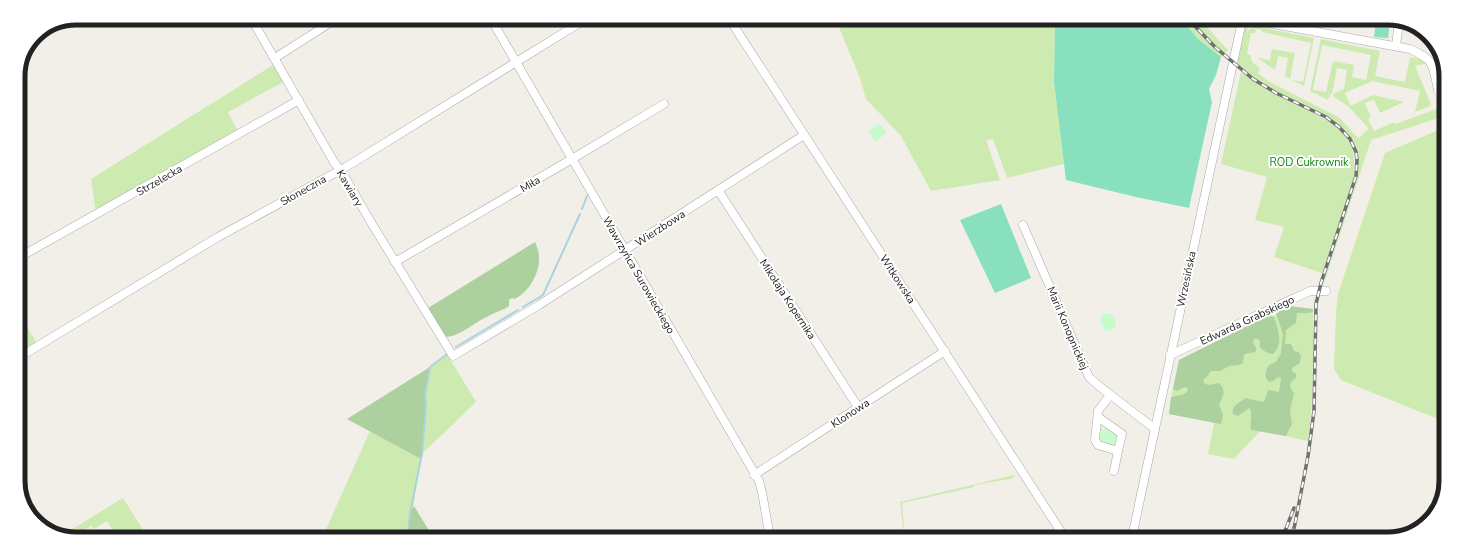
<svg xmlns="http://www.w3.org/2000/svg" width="1464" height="557" viewBox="0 0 1464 557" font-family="'Nunito Sans',sans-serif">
	<rect width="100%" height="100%" fill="#f2efe9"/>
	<g fill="#cdebb0" fill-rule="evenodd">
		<path d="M836 20H1055L1054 82 1064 164 1007 178 993 139 986 140 1000 180 931 191 901 136 866 99 860 78Z"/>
		<path d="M1183 21H1201L1228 50 1221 57 1198 39Z"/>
		<path d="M1248 24 1247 31 1254 26 1314 38 1304 86 1291 80 1303 82 1311 43 1262 32V30L1252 28 1256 30 1255 33H1251L1247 54 1251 55C1250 62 1255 64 1260 68L1258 73 1270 82 1340 118 1358 138 1369 129 1349 107 1333 96V94L1344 89 1347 70 1337 68 1332 94 1330 95 1328 100 1310 91 1321 39 1380 51 1375 76 1405 82 1410 57 1423 60 1428 63 1415 66 1431 104 1430 106 1415 112 1420 91 1372 81 1345 93 1351 106 1373 95 1404 102 1380 113 1374 100 1365 103 1371 117 1368 119 1374 131 1394 122 1395 124 1398 123 1442 107 1445 116 1371 140 1324 283H1321L1356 176C1361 125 1322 117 1286 98 1268 89 1253 78 1237 66L1245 26ZM1322 45 1371 55 1366 80 1352 77 1354 65 1333 61 1326 92 1313 90Z"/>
		<path d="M1272 49 1295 53 1290 79 1285 76 1288 58 1278 56 1275 70 1259 59V58L1270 60Z"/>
		<path d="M273 65 283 82 228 112 237 130 96 213 91 179Z"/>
		<path d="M1241 72C1252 80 1263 88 1274 94 1298 108 1337 118 1350 144 1356 155 1354 165 1354 177L1322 273 1274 257 1284 227 1255 220 1267 177 1221 164Z"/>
		<path d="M1445 127 1443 421 1341 380 1334 369 1336 313 1338 294 1385 153Z"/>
		<path d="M1289 306 1313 309C1313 353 1314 397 1308 441L1260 431 1234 459 1208 454 1214 423 1169 414 1171 397 1179 360 1269 315 1275 316 1278 311Z"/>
		<path d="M18 317 22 319 35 340V343L18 353Z"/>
		<path d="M447 354 476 402 422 454 426 405 425 395 430 367Z"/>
		<path d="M370 431 421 459 408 537 323 536Z"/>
		<path d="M1014 475 1015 477 1010 479 974 485V487L902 503 905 538H880L904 534 900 502Z"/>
		<path d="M123 498 147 536H117L107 521 94 529 91 526 75 536H61Z"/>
	</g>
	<g fill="#add19e">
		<path d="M535 242C537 247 539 252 539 257 540 273 529 292 515 299L512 298 509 300V306C502 311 494 312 487 317 473 323 460 337 444 337L428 308Z"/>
		<path d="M1289 306 1313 309V312L1309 313H1297L1296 323 1286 330 1285 344H1291L1294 351 1299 352 1301 357 1300 363 1292 368V371L1296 374V378L1291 382 1290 386 1294 394 1290 410 1292 424 1286 436 1251 430C1249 423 1254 412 1249 408L1238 416 1233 414C1231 405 1239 404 1245 398L1264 402 1268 390 1279 392 1281 378 1278 377 1273 381 1269 382C1263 376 1266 371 1269 365L1276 362 1281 353 1283 334 1276 313Z"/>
		<path d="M1269 315 1274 317C1278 329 1284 344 1273 354 1270 354 1261 350 1260 347 1260 345 1260 343 1260 341L1258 339H1254L1253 343 1256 348V351C1252 354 1248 352 1244 355L1243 363 1239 365 1229 366 1220 371H1211L1206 378 1203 379 1204 383 1208 385 1219 383C1227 390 1223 397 1219 404L1223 415 1221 424 1169 414 1171 397 1182 395 1187 392 1188 389 1185 387 1177 391 1173 389 1179 360Z"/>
		<path d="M430 367 425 395 426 405 421 459 347 419Z"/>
		<path d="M414 506 433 537H408L410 513Z"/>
	</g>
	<g fill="#c8facc">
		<path d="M879 123 887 133 875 142 868 131Z"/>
		<path d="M1107 313C1118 316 1119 326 1110 331L1104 330 1100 320 1102 315Z"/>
		<path d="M1105 427 1119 436 1117 448 1100 443 1098 439 1100 428 1104 429Z"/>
	</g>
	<g fill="#88e0be">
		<path d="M1055 20 1183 21 1198 39 1221 57 1216 75 1209 89 1212 102 1189 208 1136 197 1066 180 1054 82Z"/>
		<path d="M1376 21H1390L1388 38 1374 37Z"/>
		<path d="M1001 204 1031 278 995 293 960 220Z"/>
	</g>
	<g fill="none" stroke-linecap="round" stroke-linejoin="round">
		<g stroke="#aad3df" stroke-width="2">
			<path d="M582 209 587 196"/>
			<path d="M523 307 543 295 580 214"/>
			<path d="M456 347 518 310"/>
			<path d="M408 537 410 513 422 454 426 405 425 395 430 367 447 354"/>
		</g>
		<defs>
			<g id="minor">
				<path d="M251 18 334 162 343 174 372 224 453 356 539 305 804 135"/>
				<path d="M491 19 759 481 762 492 770 538"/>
				<path d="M730 20 1065 538"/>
				<path d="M1257 21 1410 49C1436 61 1432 64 1438 90"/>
				<path d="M1396 46 1399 21"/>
				<path d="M275 58 336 19"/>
				<path d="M718 190 858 407"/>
				<path d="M1023 225 1089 377 1099 386 1155 429"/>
				<path d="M18 258 299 100"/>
				<path d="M395 262 572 159 664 104"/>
				<path d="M1170 355 1310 291H1326"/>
				<path d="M18 358 218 237 346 167 586 19"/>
				<path d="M1098 417 1122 434 1118 451 1098 445 1095 440 1098 411 1110 395"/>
				<path d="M1114 471 1118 451"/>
				<path d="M754 475 945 351"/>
				<path d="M1132 538 1139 504 1242 21"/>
			</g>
		</defs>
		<use href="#minor" stroke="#a9a9a9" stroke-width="9"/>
		<use href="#minor" stroke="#fff" stroke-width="8"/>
		<defs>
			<g id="rail">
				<path d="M1190 21 1215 47 1253 79 1276 93 1326 117 1339 127 1350 139 1356 152 1357 160 1356 176 1321 283 1316 304 1314 411 1308 456 1295 524 1291 539"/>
				<path d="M1282 539 1294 508"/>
			</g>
		</defs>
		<use href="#rail" stroke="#707070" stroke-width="3.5"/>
		<use href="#rail" stroke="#fff" stroke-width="2" stroke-dasharray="6" stroke-linecap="butt"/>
	</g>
	<g text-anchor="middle" stroke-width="4" stroke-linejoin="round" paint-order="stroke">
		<g font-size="11" fill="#0c8416" stroke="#fff">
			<text x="1309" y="166">ROD Cukrownik</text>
		</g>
		<g font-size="11" fill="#222" stroke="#fff">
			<text transform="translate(159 180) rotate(-30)" y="4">Strzelecka</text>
			<text transform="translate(530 184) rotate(-30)" y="4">Miła</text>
			<text transform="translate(350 188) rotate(59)" y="4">Kawiary</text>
			<text transform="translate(303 190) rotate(-29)" y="4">Słoneczna</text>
			<text transform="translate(660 228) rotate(-33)" y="4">Wierzbowa</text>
			<text transform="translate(639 275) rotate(60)" y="4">Wawrzyńca Surowieckiego</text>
			<text transform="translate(898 279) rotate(57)" y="4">Witkowska</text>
			<text transform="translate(1186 279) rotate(-78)" y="4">Wrzesińska</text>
			<text transform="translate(788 299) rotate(57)" y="4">Mikołaja Kopernika</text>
			<text transform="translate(1247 320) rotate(-25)" y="4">Edwarda Grabskiego</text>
			<text transform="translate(1068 328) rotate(67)" y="4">Marii Konopnickiej</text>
			<text transform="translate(850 413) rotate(-33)" y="4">Klonowa</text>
		</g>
	</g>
	<path d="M0 0H1464V557H0ZM76 25H1388A51 51 0 0 1 1439 76V481A51 51 0 0 1 1388 532H76A51 51 0 0 1 25 481V76A51 51 0 0 1 76 25Z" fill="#fff" fill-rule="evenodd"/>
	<path fill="none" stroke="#222" stroke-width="5" d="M76 25H1388A51 51 0 0 1 1439 76V481A51 51 0 0 1 1388 532H76A51 51 0 0 1 25 481V76A51 51 0 0 1 76 25Z"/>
</svg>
